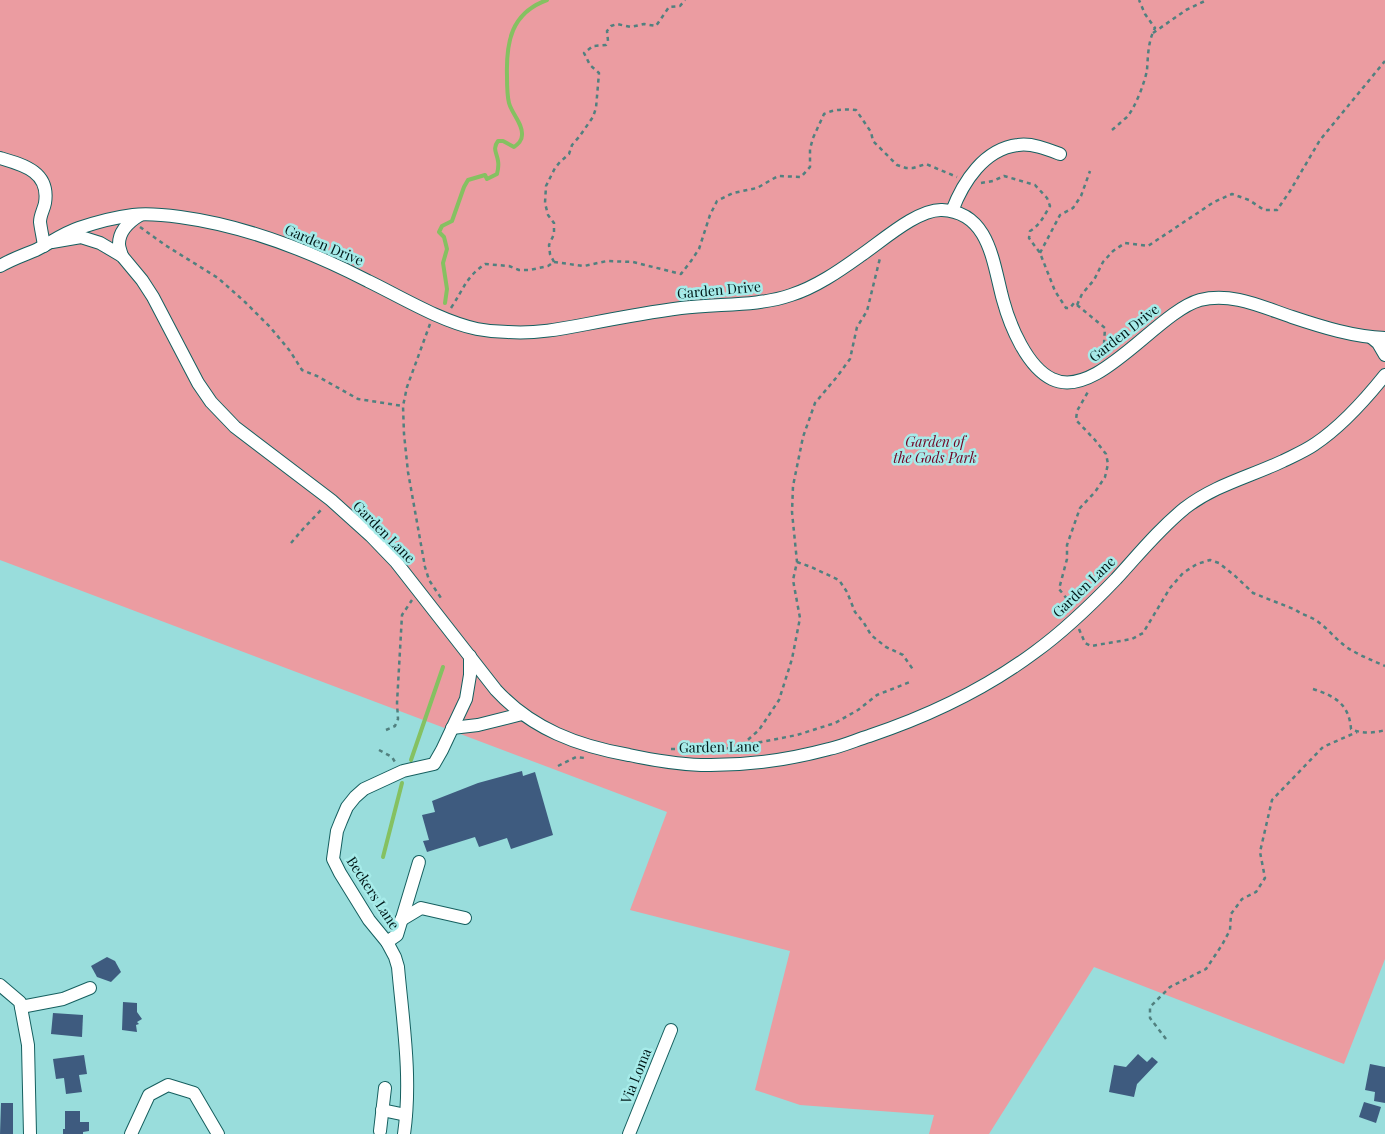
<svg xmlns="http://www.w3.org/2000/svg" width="1385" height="1134" viewBox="0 0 1385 1134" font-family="'Playfair Display',serif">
	<rect width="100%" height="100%" fill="#99dddc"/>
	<path fill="#eb9ca1" d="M0 0H1385V959L1344 1064 1094 967 989 1134H929L934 1115 800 1105 755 1090 790 951 630 910 667 812 0 560Z"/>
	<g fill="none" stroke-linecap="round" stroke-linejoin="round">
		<g stroke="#85c161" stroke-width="4">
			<path d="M445 303 447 289 443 263 447 249 444 237 439 232 442 226 452 221 464 187 468 180 485 175 487 179 497 174C498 170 499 166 498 161 497 153 492 149 498 141H503L514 147C518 144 522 141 522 135 523 124 512 114 509 103 507 95 507 85 507 76 506 42 511 13 547 0"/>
			<path d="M411 760 443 667"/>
			<path d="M383 857 402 783"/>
		</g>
	</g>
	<g fill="#3e5b7f">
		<path d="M522 771 523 776 535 772 553 835 511 849 507 838 479 847 475 837 427 852 423 841 429 840 422 815 435 812 432 801 478 783Z"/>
		<path d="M107 957 115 961 121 972 111 982 97 977 91 966Z"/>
		<path d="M123 1002 137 1003V1012L142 1019 137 1022 139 1024 136 1025 137 1032 122 1030Z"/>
		<path d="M53 1013 83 1015 82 1037 51 1034Z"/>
		<path d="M1138 1054 1147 1062 1152 1057 1158 1062 1140 1081 1137 1084 1134 1097 1109 1092 1114 1065 1126 1067Z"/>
		<path d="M84 1055 87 1074 79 1075 82 1092 66 1094 64 1078 56 1079 53 1059Z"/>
		<path d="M1370 1064 1385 1067V1103L1374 1101 1375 1092 1365 1090Z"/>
		<path d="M1364 1102 1381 1107 1376 1123 1359 1117Z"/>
		<path d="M1 1103H13V1134H0Z"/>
		<path d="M65 1111H80V1122H89V1131L83 1132V1134H63V1129H65Z"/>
	</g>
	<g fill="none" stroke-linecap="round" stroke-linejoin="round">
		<defs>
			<g id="minor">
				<path d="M0 158C24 165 50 172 45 203 44 209 40 215 40 222 41 230 43 238 44 246"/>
				<path d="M952 211C963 182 984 149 1018 145 1032 143 1047 149 1060 154"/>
				<path d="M52 242 81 237 100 243 122 256 142 280 153 297 198 383 211 402 235 427 331 500 371 536 396 562 496 690C532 729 578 746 629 755 653 760 676 764 701 765 744 766 788 760 829 749 843 746 856 740 869 736 929 716 984 690 1035 652 1064 631 1091 605 1116 579 1138 555 1159 529 1185 508 1215 485 1249 477 1283 461 1293 456 1305 451 1315 444 1342 426 1365 400 1385 375"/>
				<path d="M122 256C121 252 119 248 119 244 119 231 130 221 140 215"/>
				<path d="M0 266C12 259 24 255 36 250 50 243 64 233 79 228 94 223 117 217 133 215 149 213 165 215 180 217 246 226 310 251 368 281 401 297 440 321 477 329 487 331 498 332 508 332 535 334 561 329 587 324 618 318 650 312 681 308 718 303 756 307 791 295 816 287 839 271 860 256 881 242 917 209 942 210 990 212 993 264 1003 300 1010 326 1027 367 1052 379 1097 401 1157 312 1200 300 1232 292 1262 307 1292 317 1322 327 1354 337 1385 338"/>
				<path d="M1372 338 1378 343 1385 355"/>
				<path d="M452 728 478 725 522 714"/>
				<path d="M401 920 421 908 465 918"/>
				<path d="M387 942 397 935 419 862"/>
				<path d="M0 985 20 1002 28 1045 30 1134"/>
				<path d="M21 1007 63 999 90 988"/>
				<path d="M382 1110 406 1115"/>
				<path d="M380 1131 385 1088"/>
				<path d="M131 1134 149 1095 168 1085 194 1093 218 1134"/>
				<path d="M404 1134C412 1078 403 1023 398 967L395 957 387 942 369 920 340 873 333 859 337 831 341 821 347 807 355 797 364 789 403 771 434 764 442 750 466 699 470 675V656"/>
				<path d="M629 1134 671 1030"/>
			</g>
		</defs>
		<use href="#minor" stroke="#155f5f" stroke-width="14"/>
		<g stroke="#51807f" stroke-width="2.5" stroke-dasharray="4 4" stroke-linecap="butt">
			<path d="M1153 33 1186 10 1207 0"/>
			<path d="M1112 130C1117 126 1122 121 1127 117 1135 108 1145 82 1147 70 1148 56 1148 41 1155 28L1145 14 1139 0"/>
			<path d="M981 183 993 181 1004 176 1035 185 1047 198 1050 206C1044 216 1040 225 1030 231L1029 238 1040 253 1055 291 1066 308H1070L1074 303 1077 305 1082 294 1094 280 1103 262 1113 251 1125 243 1148 246 1214 202 1232 194 1249 200 1264 210H1277L1290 191 1320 140 1385 61"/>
			<path d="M140 227 165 245 218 278 245 302 270 327 290 351 302 370 317 376 358 399 403 406"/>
			<path d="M1040 253 1060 215 1073 208 1081 196 1090 171"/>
			<path d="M554 262 584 266 607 261 633 262 681 274 691 261 699 249 710 215 717 201 733 193 757 188 778 176 801 177 810 167V149L813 138 824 114C835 109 844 109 856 110L871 132 873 141 897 165 906 168H913L926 164 957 177"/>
			<path d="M554 262 550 254 549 245 554 234V223L548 215 545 203 546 186 555 168 560 162 569 154 572 145 579 137 593 117 596 108 599 73 590 65 584 53 593 46 606 45 608 41 607 31 611 26 617 24 631 27 644 24 656 26 669 7 680 6 685 0"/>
			<path d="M1077 305 1105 328 1104 344 1100 357"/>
			<path d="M451 308C463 290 466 277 485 264L509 266 519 270H530L548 266 554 262"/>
			<path d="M430 324 407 387 403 406 404 434 408 472 425 567 429 580 441 598"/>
			<path d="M291 543 303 529 322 509"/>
			<path d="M797 562 811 567 839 580 847 592 855 612 864 623 871 635 886 647 903 655 914 671"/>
			<path d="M1072 605 1059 589 1067 559V545L1080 508 1095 492 1105 477 1108 464 1106 454 1095 440 1076 420 1077 411 1089 390"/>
			<path d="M1079 629 1085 643 1091 646 1132 639 1143 633 1170 588 1183 573 1197 564 1210 560 1219 563 1234 575 1253 593 1296 610C1302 615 1310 616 1317 621 1330 630 1339 644 1353 651 1363 657 1374 661 1385 666"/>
			<path d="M1313 689C1335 696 1349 704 1351 729 1361 734 1375 733 1385 730"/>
			<path d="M386 730 395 726 398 719 397 703 402 615 412 600"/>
			<path d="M742 745 759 730 779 700 792 659 800 618 793 580 797 562 792 512 793 486 803 437 815 403 836 378 850 359 857 327 867 311 880 258 879 256"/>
			<path d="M671 749H708L730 748 797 735 835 723 858 710 877 695 910 682"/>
			<path d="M379 750 392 757 395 762"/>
			<path d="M558 766 576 757 585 758"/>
			<path d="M1166 1039 1150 1018V1007L1170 987 1206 969 1222 945 1230 930 1231 914 1242 899 1256 892 1265 878 1260 852 1272 800 1323 747 1357 732"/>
		</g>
		<use href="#minor" stroke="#fff" stroke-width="12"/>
	</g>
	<g text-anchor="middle" stroke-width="5" stroke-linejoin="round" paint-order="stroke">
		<g font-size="14" fill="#001818" stroke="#a6ebe9">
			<text transform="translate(324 245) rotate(23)" y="5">Garden Drive</text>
			<text transform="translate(719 290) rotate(-5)" y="5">Garden Drive</text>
			<text transform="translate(1124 333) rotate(-38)" y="5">Garden Drive</text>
			<text transform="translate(384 532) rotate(45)" y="5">Garden Lane</text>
			<text transform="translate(1084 587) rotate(-44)" y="5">Garden Lane</text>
			<text transform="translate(719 747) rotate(-1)" y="5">Garden Lane</text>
			<text transform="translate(373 893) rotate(57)" y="5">Beckers Lane</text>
			<text transform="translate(636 1076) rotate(-68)" y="5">Via Loma</text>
		</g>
		<g font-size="14" font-style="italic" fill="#710222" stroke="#a6ebe9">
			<text x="935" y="447">Garden of<tspan x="935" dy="16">the Gods Park</tspan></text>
		</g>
	</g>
</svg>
